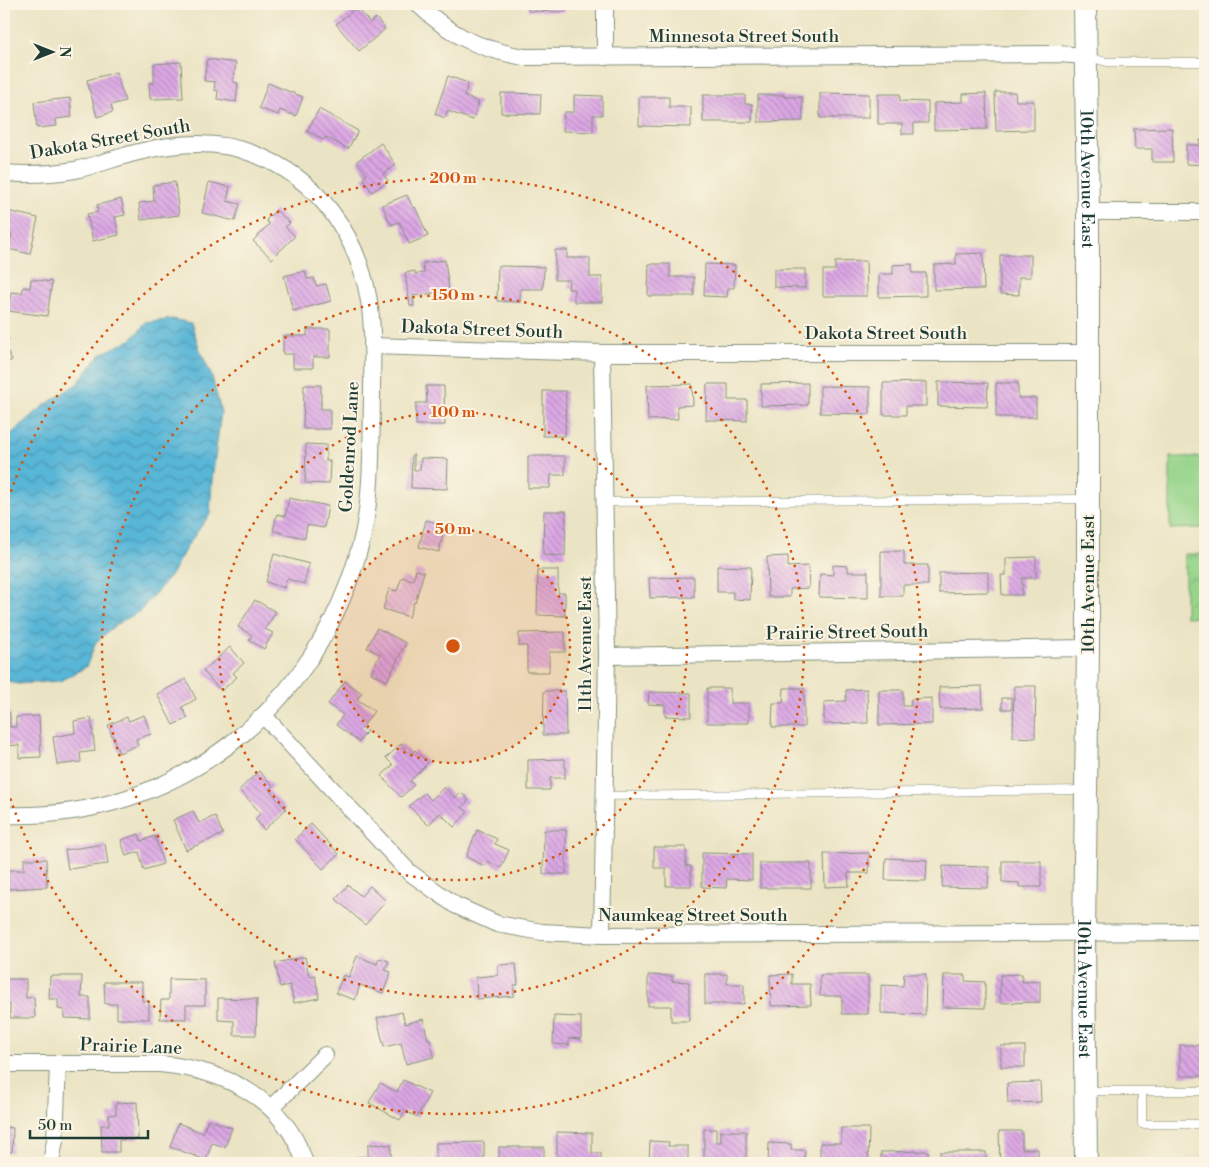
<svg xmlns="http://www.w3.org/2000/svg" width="1209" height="1167" viewBox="0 0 1209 1167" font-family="'Libre Bodoni',serif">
	<defs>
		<pattern id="park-crowns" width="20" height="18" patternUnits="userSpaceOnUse" patternTransform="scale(1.25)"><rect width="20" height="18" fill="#97d58b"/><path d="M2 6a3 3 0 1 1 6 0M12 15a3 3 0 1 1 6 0" fill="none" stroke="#7bae72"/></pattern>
		<pattern id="water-waves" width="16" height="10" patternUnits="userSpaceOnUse" patternTransform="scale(1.25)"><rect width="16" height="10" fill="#59b6d7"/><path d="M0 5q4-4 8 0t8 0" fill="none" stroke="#4995af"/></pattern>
		<pattern id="building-back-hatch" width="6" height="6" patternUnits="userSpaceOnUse" patternTransform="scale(1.25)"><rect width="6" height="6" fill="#dca7e5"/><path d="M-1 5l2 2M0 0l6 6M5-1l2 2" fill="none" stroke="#b289ba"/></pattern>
	</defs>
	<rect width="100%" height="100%" fill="#fcf5e5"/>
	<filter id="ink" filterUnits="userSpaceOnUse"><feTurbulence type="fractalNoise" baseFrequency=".02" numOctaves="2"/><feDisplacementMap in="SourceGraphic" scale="10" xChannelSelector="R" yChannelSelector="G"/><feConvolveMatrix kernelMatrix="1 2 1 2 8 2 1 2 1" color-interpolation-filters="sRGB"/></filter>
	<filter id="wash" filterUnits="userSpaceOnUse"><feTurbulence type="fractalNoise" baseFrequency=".0096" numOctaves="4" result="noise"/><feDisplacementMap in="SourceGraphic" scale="20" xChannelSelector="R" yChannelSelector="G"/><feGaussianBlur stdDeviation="1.12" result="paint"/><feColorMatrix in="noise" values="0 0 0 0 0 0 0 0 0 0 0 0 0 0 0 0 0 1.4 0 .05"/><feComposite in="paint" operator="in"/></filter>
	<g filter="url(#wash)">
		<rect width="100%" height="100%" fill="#ebe4c4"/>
		<path fill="url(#park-crowns)" stroke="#5b8960" d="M1185 554H1205V616L1185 617Z"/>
		<path fill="#97d58b" stroke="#5b8960" d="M1170 457H1205V528L1170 529Z"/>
		<path fill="url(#water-waves)" stroke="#3c7a86" d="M173 319 191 323 200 350 212 377 221 412 212 480 210 514 187 546 171 575 140 611 117 624 96 642 86 667 61 681 18 684 4 680V436L11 434 45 405 77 384 101 354 132 339 146 323Z"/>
		<g id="blocks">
			<g fill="url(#building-back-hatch)">
				<path d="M528 4H565V12L528 11Z"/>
				<path d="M822 4H866V7L822 6Z"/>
				<path d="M878 4H925V8L877 7Z"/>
				<path d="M357 7 370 23 376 18 385 29 359 51 336 24Z"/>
				<path d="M207 59 236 63 233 82 238 83 236 102 217 99 218 91 214 90 215 82 204 81Z"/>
				<path d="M181 62 183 98 150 99 149 83H154V64Z"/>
				<path d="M116 72 125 101 111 105 113 112 97 117 87 80Z"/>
				<path d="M448 76 468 83 464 96 479 102 473 120 447 111 445 118 435 114Z"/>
				<path d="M268 83 303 97 296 116 280 110 278 115 259 108Z"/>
				<path d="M4 88 9 89 5 110H4Z"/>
				<path d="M995 92H1015L1016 101H1034V130L996 131Z"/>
				<path d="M501 93 541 94 540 114 501 113Z"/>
				<path d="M820 93 869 94V118H820Z"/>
				<path d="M986 93 987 129 934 130V103L963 102V94Z"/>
				<path d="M878 94H900V101L928 102V123H914V134H902V124H878Z"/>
				<path d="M574 95 602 96V115H593V132L563 131 564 112H574Z"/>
				<path d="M703 95H745V104H752V122H703Z"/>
				<path d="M758 95H784V97H802L803 121 758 122Z"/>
				<path d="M639 97H669V107H691V127L639 126Z"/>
				<path d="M70 98 72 117 56 119 57 126 37 128 34 102Z"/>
				<path d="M319 109 358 131 348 149 326 137 324 140 307 131Z"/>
				<path d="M1172 128 1173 162H1152V149H1135L1134 129Z"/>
				<path d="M1200 140 1205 141V165L1186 164V145H1200Z"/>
				<path d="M381 143 396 165 383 174 388 181 372 192 363 178 367 175 357 161Z"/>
				<path d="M175 182 179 215 141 220 139 203 154 201 153 185Z"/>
				<path d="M209 182 230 187 227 201 240 204 235 221 202 213Z"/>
				<path d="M407 195 413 208 415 207 428 236 409 244 399 222 391 225 382 205Z"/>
				<path d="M121 199 125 215 115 217 119 235 93 241 87 214 98 212 97 205Z"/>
				<path d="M276 210 290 223 285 227 295 236 272 259 253 241 269 224 266 220Z"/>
				<path d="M7 211 38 218 30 254 8 249 12 234 4 233Z"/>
				<path d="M555 250H567V258H590V277H602V302H574V289H568L569 280H555Z"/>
				<path d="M983 253 984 289 934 290V265L956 264V254Z"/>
				<path d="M1000 255H1031V277H1019V295L1000 294Z"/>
				<path d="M445 260 449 291 413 296 414 306H410L405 273 415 271V274L424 273 423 263Z"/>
				<path d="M866 261 867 296H823V270H835V262Z"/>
				<path d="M649 264H670V277H694V296H648Z"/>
				<path d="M705 264 735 265 734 288H728L727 297 704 296Z"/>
				<path d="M912 264V273H926V296L879 297V274H893V265Z"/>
				<path d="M498 266 544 267 543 289H520V302L497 301Z"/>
				<path d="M774 269H805V288L774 287Z"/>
				<path d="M305 271 307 279 314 278 316 286 326 284 331 301 293 311 284 276Z"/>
				<path d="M31 279 52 282 47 316 8 311 11 292 22 293 23 287 30 288Z"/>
				<path d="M307 329H330V357H313V368H293V354H283V336H307Z"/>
				<path d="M4 331 9 340 4 343Z"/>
				<path d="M4 344 12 360 4 364Z"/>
				<path d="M926 382V406H906V415H883V383Z"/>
				<path d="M938 382 988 383 987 407 938 406Z"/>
				<path d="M808 383V405L761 406V384Z"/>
				<path d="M996 383H1018V398H1036V417H996Z"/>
				<path d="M692 384 693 405 677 406 678 419 648 420 647 385Z"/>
				<path d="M707 384H728V400H747V421L706 420Z"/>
				<path d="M304 385H321V409H330V429H303Z"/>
				<path d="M426 386H444L445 425H416V403H427Z"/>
				<path d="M820 386 870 387V414L820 413Z"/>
				<path d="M543 391H566L565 436H543Z"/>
				<path d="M306 444 326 445V461H330L329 484 305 483Z"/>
				<path d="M412 455H414V470H420L421 458 448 459 447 489 411 488Z"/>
				<path d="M528 456H565V475H551L550 488H528Z"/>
				<path d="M289 498 328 506 324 528 307 525 305 538 273 531 277 514 285 516Z"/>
				<path d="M544 511H566L565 556 543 555Z"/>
				<path d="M426 520 445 525 439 552 419 547Z"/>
				<path d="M881 551H904V565H928V585H903V596H881Z"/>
				<path d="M274 554 309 564 304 584 287 579 284 588 266 582Z"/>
				<path d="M788 556V567L808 566 809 588 790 589V597H768L767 557Z"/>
				<path d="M1036 557V578H1022V595H1002L1001 575H1006V558Z"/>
				<path d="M833 565 848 566V572H868V598L819 597 820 574 833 575Z"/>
				<path d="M717 566 751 567 750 600 733 599V592H717Z"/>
				<path d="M416 570 424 572 415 603 414 602 409 617 383 609 389 589 397 591 402 577 413 580Z"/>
				<path d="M538 570H558V593H565V616L537 615Z"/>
				<path d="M988 572V592L939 593V573Z"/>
				<path d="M694 577V597L650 598 649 578Z"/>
				<path d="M255 600 276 612 265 629 273 633 264 649 249 640 252 635 238 627Z"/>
				<path d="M377 628 406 643 387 681 371 673 380 654 367 648Z"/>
				<path d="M565 632V652H549V672H527V646H519V633Z"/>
				<path d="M230 647 244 663 233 673 237 677 221 691 203 671Z"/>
				<path d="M186 679 196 699 182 707 188 718 173 725 157 694Z"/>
				<path d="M345 681 362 693 357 699 374 711 362 728 367 731 359 742 336 725 343 715 328 704Z"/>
				<path d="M982 686 983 708 940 709 939 687Z"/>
				<path d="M1014 686H1036L1035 738 1013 737Z"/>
				<path d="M707 688H730V703H749V723H707Z"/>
				<path d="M784 688H804V727H772L773 703H783Z"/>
				<path d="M867 689 868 723 824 724V702L846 701V690Z"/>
				<path d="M879 690H903V706H911V699L932 698V724L879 725Z"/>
				<path d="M544 691H565L566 735H543Z"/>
				<path d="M649 692 691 693V717L665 716V705L648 704Z"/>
				<rect x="1002" y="698" width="10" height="11"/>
				<path d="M4 713H10V727H16V717L39 716 41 757 19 758V745L4 746Z"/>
				<path d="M144 715 151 734 136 739 138 745 119 753 108 725 127 717 129 721Z"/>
				<path d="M91 718 95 751 80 753 81 762 57 765 53 737 75 733 74 721Z"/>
				<path d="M401 744 411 754 415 750 428 763 410 781 414 785 401 797 381 776 393 765 386 758Z"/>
				<path d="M565 759V778H550V790H528V760Z"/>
				<path d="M259 771 273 786 269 790 286 809 264 830 255 819 261 813 239 790Z"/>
				<path d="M444 787 455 798 461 793 469 800 462 807 468 812 454 827 440 813 428 825 409 806 424 793 431 800Z"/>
				<path d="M193 811 199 823 215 816 223 834 186 850 173 820Z"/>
				<path d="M311 824 339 854 323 869 295 839Z"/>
				<path d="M477 830 497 839 495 844 509 850 501 868 487 861 485 866 466 857Z"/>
				<path d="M544 830H566V874H543Z"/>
				<path d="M139 834 141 841 155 836 163 864 144 870 139 852 126 856 121 840Z"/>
				<path d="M105 844 108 864 68 869 65 850Z"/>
				<path d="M654 847H686V866H691V886H666V868H654Z"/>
				<path d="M702 853 752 854V880L727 879 726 888 702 887Z"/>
				<path d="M869 853V873H848L849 886 825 887 824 854Z"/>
				<path d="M886 858 927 860 926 881 885 880Z"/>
				<path d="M24 859H46L47 887 8 889V870H24Z"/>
				<path d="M1002 861H1041V887H1019V883L1002 882Z"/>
				<rect x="760" y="863" width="51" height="25"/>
				<path d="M943 866 989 867 988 888 942 887Z"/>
				<path d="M348 885 361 896 370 886 386 901 365 925 336 899Z"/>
				<path d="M357 956 377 964 379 958 389 961 385 970 391 972 383 993 360 985 355 1000 336 993 343 975 349 977Z"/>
				<path d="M305 957 309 976 315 975 319 998 294 1003 290 985 280 987 275 963Z"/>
				<path d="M516 964 518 985H514V996L477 999 476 977 498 975V965Z"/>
				<path d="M705 974H727V984H744V1004H705Z"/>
				<path d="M792 974V984H810L811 1005 771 1006 770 975Z"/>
				<path d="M904 974H926L925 1015 881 1013V985L903 986Z"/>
				<path d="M1022 974V982L1040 981V1002L1000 1003V975Z"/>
				<path d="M648 975 672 976V981L689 982V1021H671V1006H648Z"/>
				<path d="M820 975H868V1014H842V996H820Z"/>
				<path d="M944 975H965V981L985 982V1008L943 1007Z"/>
				<path d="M50 976H82L81 997H90V1019L64 1018V1010L58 1009V999H49Z"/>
				<path d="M4 979H26V998L34 997 35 1018H10V1004H4Z"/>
				<path d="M169 979 205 980V1005H186V1019H160L161 1000H169Z"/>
				<path d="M104 982H142V1001H149V1019H117V1004H105Z"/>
				<path d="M218 998 257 999 256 1035H234V1021L218 1020Z"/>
				<path d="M402 1012 405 1024 423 1019 428 1039H430L434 1057 406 1064 401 1043 384 1047 377 1018Z"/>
				<path d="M554 1016 581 1017V1039L569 1038V1045L553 1044Z"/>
				<rect x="1180" y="1045" width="25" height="31"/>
				<rect x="1001" y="1046" width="24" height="21"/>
				<path d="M403 1080 430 1093 417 1117 405 1111 400 1120 369 1103 380 1083 397 1092Z"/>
				<path d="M1040 1082 1041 1102 1008 1103 1007 1083Z"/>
				<path d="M137 1102 138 1139 119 1140V1152H102L101 1125H109V1115L116 1114V1103Z"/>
				<path d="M208 1119 232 1128 225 1147 212 1143 206 1160 170 1147 178 1123 203 1133Z"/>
				<path d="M4 1127 13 1128 12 1152H4Z"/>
				<path d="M841 1128H869L868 1163H820V1143H841Z"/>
				<path d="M704 1129H716V1142H721V1131H746V1163H704Z"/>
				<path d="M999 1131H1022V1149H1038V1163H1000Z"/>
				<path d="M557 1132 592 1133V1153H601V1163H568V1158L557 1157Z"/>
				<path d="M650 1141 669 1142 668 1146H688V1163H649Z"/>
				<path d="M484 1142V1163H436V1143Z"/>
				<path d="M769 1143 791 1144V1150H805L804 1163H768Z"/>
				<path d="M368 1144 391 1145V1163H355V1157H368Z"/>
				<rect x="499" y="1147" width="45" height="16"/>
				<path d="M928 1151V1163H881V1152Z"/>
				<rect x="940" y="1152" width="46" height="11"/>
			</g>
		</g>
	</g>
	<g filter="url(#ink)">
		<use href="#blocks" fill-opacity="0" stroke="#85907c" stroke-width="1"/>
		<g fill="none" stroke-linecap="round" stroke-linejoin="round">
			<defs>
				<g id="service">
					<path d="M1088 57 1107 62H1205"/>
					<path d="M604 502 1086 499"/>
					<path d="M604 796 1084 790"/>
					<path d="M1087 1091H1205"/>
					<path d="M1142 1092V1124H1205"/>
				</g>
				<g id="minor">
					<path d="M418 4C451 36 479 49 524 57L1059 54 1085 56"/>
					<path d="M605 4V57"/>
					<path d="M4 173C28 175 51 174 75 170 98 165 120 156 143 151 181 142 218 140 254 154 318 178 358 235 369 301 374 332 372 364 372 396 371 445 373 495 361 543 318 709 176 821 4 815"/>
					<path d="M1088 212H1205"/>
					<path d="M372 346 602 353H1088"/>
					<path d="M602 353 607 656 602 935"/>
					<path d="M607 656 1088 648"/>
					<path d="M264 716 409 872 455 905 497 924 542 932 602 935 1205 932"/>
					<path d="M4 1064H160C224 1070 284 1098 305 1163"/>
					<path d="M271 1108 325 1055"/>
					<path d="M51 1163 55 1140 58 1064"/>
				</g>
				<g id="secondary">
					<path id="s1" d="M1085 4 1088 212V648L1084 933 1086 1163"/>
				</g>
			</defs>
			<use href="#service" stroke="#85907c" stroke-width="9"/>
			<use href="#minor" stroke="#85907c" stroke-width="18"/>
			<use href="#secondary" stroke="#85907c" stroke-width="24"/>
			<use href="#service" stroke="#fff" stroke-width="8"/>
			<use href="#minor" stroke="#fff" stroke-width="16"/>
			<use href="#secondary" stroke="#fff" stroke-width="22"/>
		</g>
	</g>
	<circle cx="453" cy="646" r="117" fill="#d45610" fill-opacity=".12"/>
	<g fill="none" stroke="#d45610" stroke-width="2.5" stroke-dasharray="2.5 5">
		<circle cx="453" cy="646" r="117"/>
		<circle cx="453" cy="646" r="234"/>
		<circle cx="453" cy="646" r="351"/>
		<path d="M4 513A468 468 0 1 1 4 779"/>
	</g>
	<g text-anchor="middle" stroke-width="4" stroke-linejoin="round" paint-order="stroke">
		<g font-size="18" fill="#1f3d34" stroke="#fcf5e5">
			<text x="744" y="42">Minnesota Street South</text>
			<text transform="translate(110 139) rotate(-10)" y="6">Dakota Street South</text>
			<text dy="6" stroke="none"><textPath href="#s1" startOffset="175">10th Avenue East</textPath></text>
			<text transform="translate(482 329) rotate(2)" y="6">Dakota Street South</text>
			<text x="886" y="339">Dakota Street South</text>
			<text transform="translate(349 447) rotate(-87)" y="6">Goldenrod Lane</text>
			<text transform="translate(1088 584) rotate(-90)" y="6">10th Avenue East</text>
			<text transform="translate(847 632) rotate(-1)" y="6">Prairie Street South</text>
			<text transform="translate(585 644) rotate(-90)" y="6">11th Avenue East</text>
			<text x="693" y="921">Naumkeag Street South</text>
			<text dy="6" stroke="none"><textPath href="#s1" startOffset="985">10th Avenue East</textPath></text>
			<text transform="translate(131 1046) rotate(2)" y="6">Prairie Lane</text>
		</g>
	</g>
	<circle cx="453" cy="646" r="8" fill="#d45610" stroke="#fcf5e5" stroke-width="2.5"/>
	<g font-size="15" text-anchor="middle" font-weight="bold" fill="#d45610" stroke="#fcf5e5" stroke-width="4" stroke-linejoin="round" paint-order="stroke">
		<text x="453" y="183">200 m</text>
		<text x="453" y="300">150 m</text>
		<text x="453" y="417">100 m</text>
		<text x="453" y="534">50 m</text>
	</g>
	<rect width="1209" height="1167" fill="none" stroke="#fcf5e5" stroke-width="20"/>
	<g transform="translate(52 52) rotate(90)" stroke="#fcf5e5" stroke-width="4" paint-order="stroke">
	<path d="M0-4L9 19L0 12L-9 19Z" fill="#1f3d34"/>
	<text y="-8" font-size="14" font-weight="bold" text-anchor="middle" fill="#1f3d34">N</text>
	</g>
	<path d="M30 1130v8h118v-8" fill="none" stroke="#1f3d34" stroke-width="2.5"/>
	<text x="38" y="1130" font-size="15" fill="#1f3d34" stroke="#fcf5e5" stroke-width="4" paint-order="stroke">50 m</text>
</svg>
